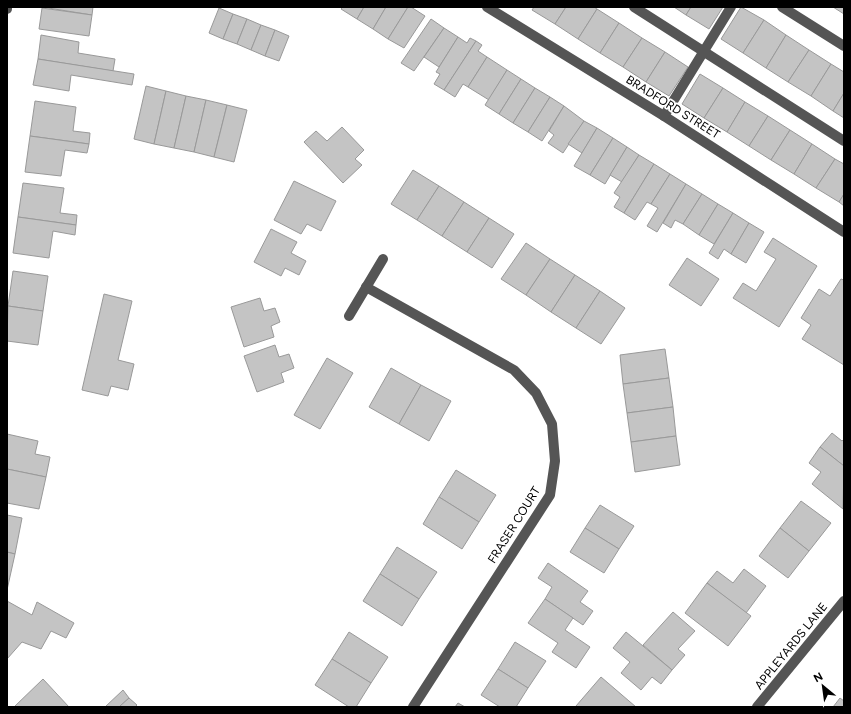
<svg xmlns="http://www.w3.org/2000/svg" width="851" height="714" viewBox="0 0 851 714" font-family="Figtree,sans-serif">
	<rect width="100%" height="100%" fill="#fff"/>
	<g fill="#c4c4c4" stroke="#999">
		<path d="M42 7H93L92 15Z"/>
		<path d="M343 7H364L357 19 341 9Z"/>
		<path d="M364 7H386L373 29 357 19Z"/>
		<path d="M386 7H408L388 39 373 29Z"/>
		<path d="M408 7H411L425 16 404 48 388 39Z"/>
		<path d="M534 7H566L555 24 532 10Z"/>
		<path d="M566 7H594L597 9 578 39 555 24Z"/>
		<path d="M674 7H691L686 15Z"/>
		<path d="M691 7H723L709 29 686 15Z"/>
		<path d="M741 7 764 20 743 53 721 39Z"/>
		<path d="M833 7H844V14Z"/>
		<path d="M42 8 92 15 89 36 39 29Z"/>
		<path d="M219 8 233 14 223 39 209 33Z"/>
		<path d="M597 9 619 23 600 53 578 39Z"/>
		<path d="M233 14 247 19 237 44 223 39Z"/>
		<path d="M247 19 261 25 251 50 237 44Z"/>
		<path d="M431 19 444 28 414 71 401 63Z"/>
		<path d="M764 20 786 35 766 68 743 53Z"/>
		<path d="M619 23 642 38 623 67 600 53Z"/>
		<path d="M261 25 275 30 265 56 251 50Z"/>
		<path d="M444 28 458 37 439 67 424 57Z"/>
		<path d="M275 30 289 36 279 61 265 56Z"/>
		<path d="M41 35 79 42 78 53 115 59 113 71 38 59Z"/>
		<path d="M786 35 809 50 788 82 766 68Z"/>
		<path d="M458 37 467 43 470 38 476 41 444 90 434 84 440 74 436 72Z"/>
		<path d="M642 38 665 52 646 82 623 67Z"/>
		<path d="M476 41 482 45 478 51 487 57 468 87 463 84 455 97 444 90Z"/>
		<path d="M809 50 831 64 811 96 788 82Z"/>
		<path d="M665 52 688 67 669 96 646 82Z"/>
		<path d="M487 57 507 70 489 100 468 87Z"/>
		<path d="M38 59 134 74 132 85 71 75 69 91 33 85Z"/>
		<path d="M831 64 844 72V93L833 111 811 96Z"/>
		<path d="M507 70 521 79 499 114 485 105Z"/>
		<path d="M700 74 723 88 704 118 682 104Z"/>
		<path d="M521 79 535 88 513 123 499 114Z"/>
		<path d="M146 86 166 91 154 144 134 139Z"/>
		<path d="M535 88 550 97 528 132 513 123Z"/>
		<path d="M723 88 745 102 727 132 704 118Z"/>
		<path d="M166 91 186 96 174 148 154 144Z"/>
		<path d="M844 93V118L833 111Z"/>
		<path d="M186 96 206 100 194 152 174 148Z"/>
		<path d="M550 97 564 106 542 141 528 132Z"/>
		<path d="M206 100 227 105 214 157 194 152Z"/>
		<path d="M35 101 76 107 73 131 90 133 89 144 30 136Z"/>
		<path d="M745 102 768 116 749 146 727 132Z"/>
		<path d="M227 105 247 110 234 162 214 157Z"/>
		<path d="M564 106 584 121 563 153 548 143 554 135 549 131Z"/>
		<path d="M768 116 790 130 771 160 749 146Z"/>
		<path d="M584 121 597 128 582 153 568 144Z"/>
		<path d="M342 127 364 150 355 159 362 165 343 183 304 142 316 131 327 141Z"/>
		<path d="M597 128 613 138 590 175 574 166Z"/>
		<path d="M790 130 812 144 794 174 771 160Z"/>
		<path d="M30 136 89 144 87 153 65 150 61 176 25 172Z"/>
		<path d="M613 138 627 147 605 184 590 175Z"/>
		<path d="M812 144 835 159 816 188 794 174Z"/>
		<path d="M627 147 639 155 622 182 610 175Z"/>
		<path d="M639 155 654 164 624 213 614 207 620 197 614 193Z"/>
		<path d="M835 159 844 164V194L839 202 816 188Z"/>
		<path d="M654 164 670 174 651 204 647 202 635 220 624 213Z"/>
		<path d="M413 170 439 186 417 220 391 204Z"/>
		<path d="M670 174 686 184 657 232 647 226 658 208 651 204Z"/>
		<path d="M294 181 336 201 321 231 307 224 301 234 274 220Z"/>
		<path d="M23 183 64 188 60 213 77 215 76 225 18 217Z"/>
		<path d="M686 184 702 194 683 224 675 220 671 228 663 223Z"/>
		<path d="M439 186 464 202 442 236 417 220Z"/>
		<path d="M702 194 718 204 699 235 683 224Z"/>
		<path d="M844 194V206L839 202Z"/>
		<path d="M464 202 489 218 467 252 442 236Z"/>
		<path d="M718 204 733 213 714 244 699 235Z"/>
		<path d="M733 213 749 223 731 254 724 249 718 259 709 253Z"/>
		<path d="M18 217 76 225 75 235 53 231 49 258 13 253Z"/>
		<path d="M489 218 514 234 492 268 467 252Z"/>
		<path d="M749 223 764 232 746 263 731 254Z"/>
		<path d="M271 229 297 242 291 253 306 261 299 275 285 268 281 276 254 262Z"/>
		<path d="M773 238 817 266 779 327 733 298 743 283 756 291 776 259 764 252Z"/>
		<path d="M526 243 550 259 526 295 501 279Z"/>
		<path d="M687 258 719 279 701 306 669 285Z"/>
		<path d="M550 259 575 275 551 312 526 295Z"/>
		<path d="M13 271 48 276 43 311 8 306Z"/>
		<path d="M575 275 600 291 576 328 551 312Z"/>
		<path d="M841 279 844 280V365L802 339 811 325 801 318 819 289 830 296Z"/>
		<path d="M600 291 625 308 601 344 576 328Z"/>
		<path d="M104 294 132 301 118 360 134 364 128 390 111 386 108 396 82 390Z"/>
		<path d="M260 298 264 311 275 308 280 322 271 326 274 337 244 347 231 307Z"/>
		<path d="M8 306 43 311 38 345 7 341Z"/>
		<path d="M275 345 279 357 289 354 294 368 281 373 284 382 257 392 244 356Z"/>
		<path d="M665 349 669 378 623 384 620 355Z"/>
		<path d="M327 358 353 373 320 429 294 415Z"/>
		<path d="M391 368 421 385 399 424 369 407Z"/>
		<path d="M669 378 673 407 627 413 623 384Z"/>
		<path d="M421 385 451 401 429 441 399 424Z"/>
		<path d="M673 407 676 436 631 442 627 413Z"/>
		<path d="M832 433 842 441 844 439V466L820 447Z"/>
		<path d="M7 434 38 441 35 454 50 457 46 477 7 469Z"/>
		<path d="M676 436 680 465 635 472 631 442Z"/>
		<path d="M820 447 844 466 843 509 812 484 821 472 809 463Z"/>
		<path d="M7 469 46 477 39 509 7 503Z"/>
		<path d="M456 470 496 495 479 522 439 497Z"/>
		<path d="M439 497 479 522 462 549 423 524Z"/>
		<path d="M801 501 831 523 809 551 780 528Z"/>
		<path d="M600 505 634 526 619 549 585 528Z"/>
		<path d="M7 515 22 518 15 554 7 552Z"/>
		<path d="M585 528 619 549 604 573 570 552Z"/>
		<path d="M780 528 809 551 788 578 759 556Z"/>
		<path d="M397 547 437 572 419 599 380 574Z"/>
		<path d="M7 552 15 554 7 590Z"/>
		<path d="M548 563 588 591 580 602 593 611 583 625 545 599 552 587 538 578Z"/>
		<path d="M744 569 766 586 746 613 707 583 717 571 733 583Z"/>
		<path d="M380 574 419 599 402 626 363 601Z"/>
		<path d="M707 583 751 616 728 646 685 613Z"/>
		<path d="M545 599 573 618 565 630 590 647 576 668 552 652 558 643 528 623Z"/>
		<path d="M7 601 32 615 37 602 74 623 66 638 51 631 41 649 22 642 7 659Z"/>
		<path d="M673 612 695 631 678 649 685 655 672 670 643 645Z"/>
		<path d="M349 632 388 657 371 683 332 659Z"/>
		<path d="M626 632 672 670 661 684 652 677 641 690 621 673 630 662 613 648Z"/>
		<path d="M515 642 546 661 528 688 498 669Z"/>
		<path d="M332 659 371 683 356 707H349L315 685Z"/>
		<path d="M498 669 528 688 516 707H500L481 695Z"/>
		<path d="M601 677 636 707H578L576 706Z"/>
		<path d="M43 679 69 707H14Z"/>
		<path d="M123 690 129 698 119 707H105Z"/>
		<path d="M129 698 137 705 135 707H119Z"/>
		<path d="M840 698 844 701V707H833Z"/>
		<path d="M458 703 465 707H455Z"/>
	</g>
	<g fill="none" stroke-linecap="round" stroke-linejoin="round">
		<g stroke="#555" stroke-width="10">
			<path d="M487 7 664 116 844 232"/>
			<path d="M634 7 844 141"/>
			<path d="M782 7 844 46"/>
			<path d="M7 9V7"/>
			<path d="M664 116 731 7"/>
			<path d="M366 287 514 370 536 393 552 424 555 461 550 495 413 707"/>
			<path d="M349 316 383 259"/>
			<path d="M757 707 844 601"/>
		</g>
	</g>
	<g text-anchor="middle" stroke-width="3.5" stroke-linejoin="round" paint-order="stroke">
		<g font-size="12" fill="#000" stroke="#fff">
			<text transform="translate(673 107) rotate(32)" y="4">BRADFORD STREET</text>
			<text transform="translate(514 525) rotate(-58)" y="4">FRASER COURT</text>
			<text transform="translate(791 646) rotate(-51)" y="4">APPLEYARDS LANE</text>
		</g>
	</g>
	<rect width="851" height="714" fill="none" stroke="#000000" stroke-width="16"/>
	<g transform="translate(823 686) rotate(331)" stroke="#ffffff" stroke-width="3" paint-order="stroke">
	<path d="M0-3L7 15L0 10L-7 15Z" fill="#000000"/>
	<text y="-6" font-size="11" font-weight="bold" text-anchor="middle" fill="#000000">N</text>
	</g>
</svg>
